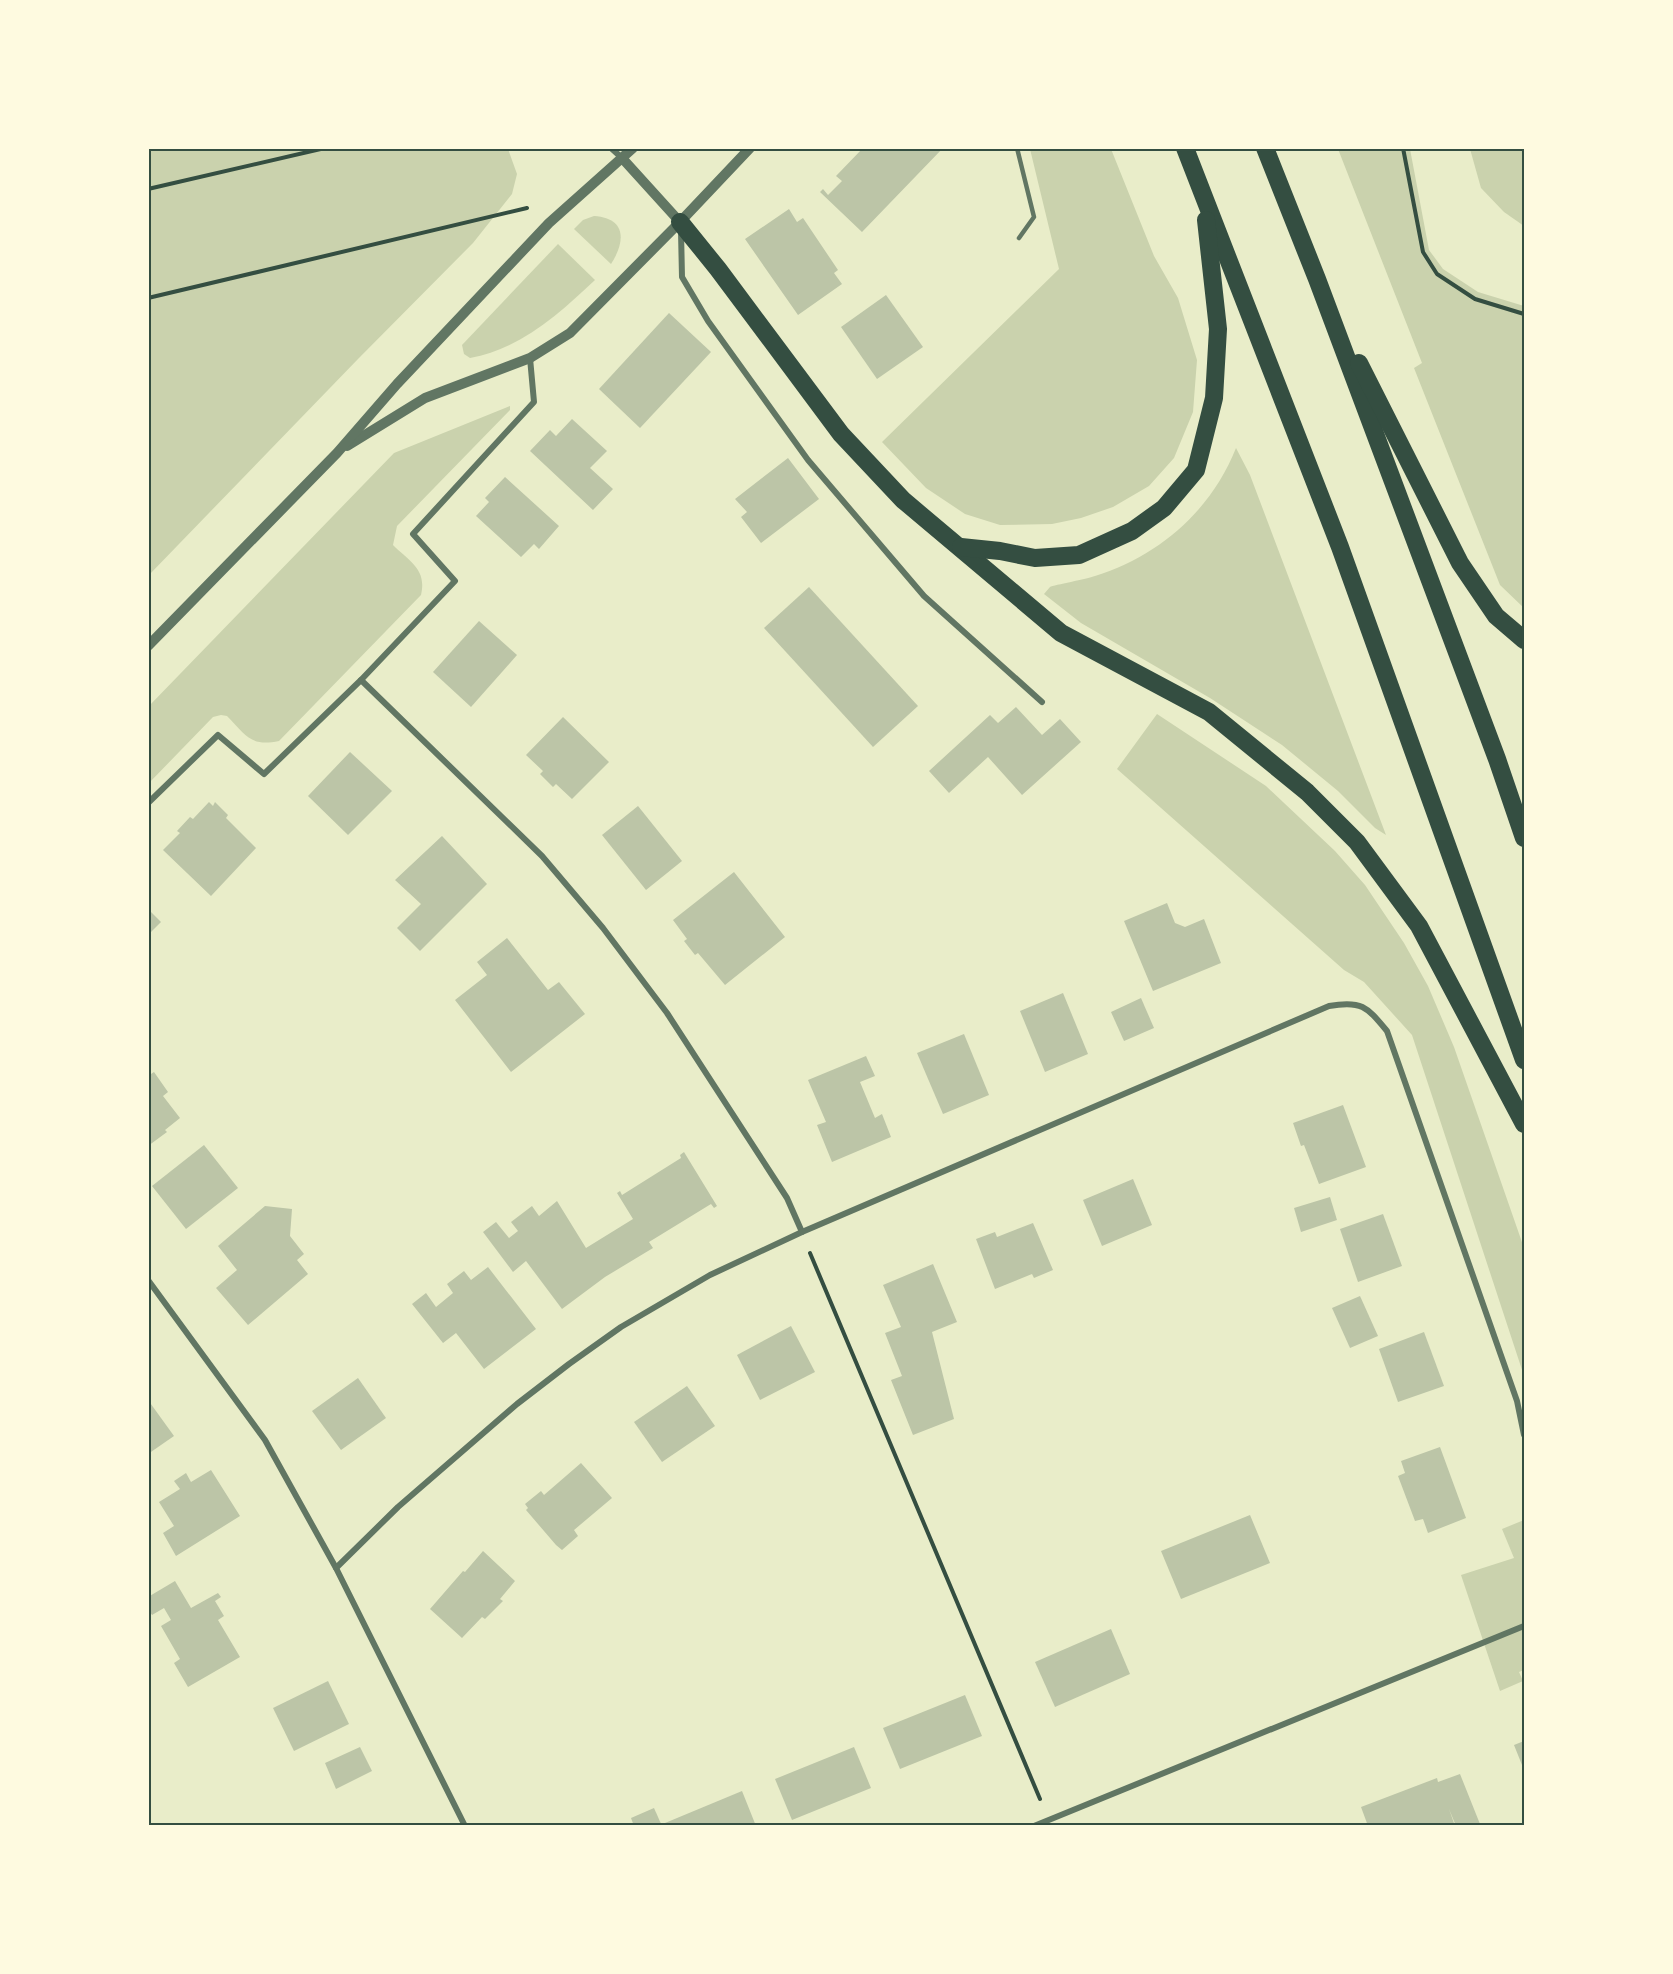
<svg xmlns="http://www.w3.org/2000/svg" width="1673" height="1974" viewBox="0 0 1673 1974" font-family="'Varela Round',sans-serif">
	<rect width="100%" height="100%" fill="#e9edc9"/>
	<g fill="#cad2ad">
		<path d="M149 149H508L517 174 512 194 473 243 358 359 149 575Z"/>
		<path d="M1030 149H1111L1154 256 1178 298 1197 360 1193 412 1174 458 1149 486 1113 507 1081 518 1052 524 1000 525 965 514 926 488 882 442 1059 269Z"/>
		<path d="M1338 149H1410L1429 250 1443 269 1478 292 1524 306V608L1500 585 1414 368 1422 363Z"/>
		<path d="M1470 149H1524V226L1504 212 1481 188Z"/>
		<path d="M594 216C626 218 626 241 611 264L574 229 583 220Z"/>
		<path d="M558 244 595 280C559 314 520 349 470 358L464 354 462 345Z"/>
		<path d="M510 406V410L397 526 393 545C410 562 427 569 421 595L279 741C250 747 246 735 227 716L221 715 213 717 149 783V706L394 453Z"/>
		<path d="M1236 448 1250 475 1386 835 1375 828 1338 791 1282 745 1210 698 1081 623 1044 594C1046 592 1048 589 1050 587 1054 585 1087 579 1095 576 1159 556 1211 511 1236 448Z"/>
		<path d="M1157 714 1266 786 1335 851 1365 885 1404 943 1428 986 1454 1047 1524 1248V1376L1412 1035 1364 982 1344 970 1117 769Z"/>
		<path d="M1524 1520V1670L1519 1672 1523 1681 1500 1691 1461 1575 1514 1558 1502 1529Z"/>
	</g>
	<g fill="#bcc5a7">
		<path d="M863 148H943L862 232 820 192 823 189 828 195 842 181 836 176Z"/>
		<path d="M789 209 797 222 803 218 838 270 834 273 842 284 798 315 745 239Z"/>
		<path d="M886 295 923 347 877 379 841 327Z"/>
		<path d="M669 313 711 352 640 428 599 389Z"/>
		<path d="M572 419 607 451 590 468 613 489 593 510 530 451 550 430 556 436Z"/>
		<path d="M788 458 819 499 761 543 741 517 747 512 735 499Z"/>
		<path d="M505 477 559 526 539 549 534 544 521 557 476 516 489 502 485 498Z"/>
		<path d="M809 587 918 706 873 747 764 628Z"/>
		<path d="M479 621 517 655 471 707 433 672Z"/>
		<path d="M1016 707 1042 735 1060 719 1081 742 1022 795 988 757 949 793 929 771 990 715 998 723Z"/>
		<path d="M563 717 609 762 572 799 556 784 553 787 540 774 543 771 526 755Z"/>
		<path d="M350 752 392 791 348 835 308 796Z"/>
		<path d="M209 802 213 806 215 802 228 815 226 818 256 848 211 896 163 850 180 833 177 831 190 817 193 819Z"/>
		<path d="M638 806 682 861 646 890 602 835Z"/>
		<path d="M442 836 487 884 420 951 397 928 421 904 395 880Z"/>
		<path d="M734 872 785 937 725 985 698 953 695 955 684 941 687 939 673 920Z"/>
		<path d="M1167 903 1175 923 1185 927 1204 919 1221 963 1153 991 1124 921Z"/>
		<path d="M148 909 161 922 148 935Z"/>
		<path d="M507 938 548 990 559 982 585 1014 511 1072 455 1000 487 975 477 962Z"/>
		<path d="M1063 993 1088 1054 1045 1072 1020 1011Z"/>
		<path d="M1141 998 1154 1028 1124 1041 1111 1012Z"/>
		<path d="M964 1034 989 1095 943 1114 917 1053Z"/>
		<path d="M866 1056 875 1076 860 1082 875 1118 882 1114 891 1137 832 1162 817 1125 826 1122 808 1080Z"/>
		<path d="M154 1072 168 1092 163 1096 180 1118 165 1130 167 1132 148 1146V1076Z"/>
		<path d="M1343 1105 1366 1167 1319 1184 1304 1145 1301 1146 1293 1123Z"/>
		<path d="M204 1145 238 1188 186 1229 152 1186Z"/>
		<path d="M684 1152 717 1206 714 1208 711 1204 649 1242 653 1248 605 1277 562 1309 526 1261 513 1272 483 1232 496 1222 509 1238 518 1231 511 1222 532 1206 539 1216 557 1201 586 1248 633 1219 617 1193 620 1191 622 1195 681 1158 680 1155Z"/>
		<path d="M1133 1179 1152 1225 1102 1246 1083 1200Z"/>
		<path d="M1330 1197 1337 1220 1301 1232 1294 1208Z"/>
		<path d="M265 1206 292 1209 290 1236 304 1254 297 1260 308 1274 248 1325 216 1288 237 1270 218 1246Z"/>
		<path d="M1383 1214 1402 1266 1358 1282 1340 1229Z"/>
		<path d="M1033 1223 1053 1270 1034 1278 1032 1274 995 1289 976 1239 995 1232 997 1237Z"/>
		<path d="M933 1264 957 1322 932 1332 954 1419 913 1435 891 1380 902 1376 885 1333 901 1327 883 1285Z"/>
		<path d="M488 1267 536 1329 484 1369 456 1333 443 1343 412 1304 426 1293 436 1307 453 1293 447 1284 464 1271 471 1280Z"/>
		<path d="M1360 1296 1378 1336 1350 1348 1332 1308Z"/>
		<path d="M791 1326 815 1372 760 1400 737 1355Z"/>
		<path d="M1424 1332 1444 1386 1398 1402 1379 1349Z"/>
		<path d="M358 1378 386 1418 341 1450 312 1411Z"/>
		<path d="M687 1386 715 1426 662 1462 634 1422Z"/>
		<path d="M148 1400 174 1436 148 1454Z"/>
		<path d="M1440 1447 1466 1518 1428 1533 1423 1519 1415 1521 1398 1476 1405 1473 1401 1461Z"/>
		<path d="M581 1463 612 1498 574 1530 578 1536 562 1550 556 1545 526 1510 528 1508 525 1504 541 1491 544 1495Z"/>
		<path d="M211 1470 240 1516 176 1556 163 1533 174 1526 159 1502 180 1489 174 1481 186 1473 191 1482Z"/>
		<path d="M1250 1515 1270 1563 1181 1599 1161 1551Z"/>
		<path d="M483 1551 515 1581 500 1599 503 1601 485 1619 482 1617 462 1638 430 1609 463 1571 465 1572Z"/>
		<path d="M175 1581 191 1608 218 1593 221 1597 215 1601 224 1616 218 1620 240 1657 188 1687 174 1663 180 1659 161 1626 171 1620 164 1608 152 1615 148 1609V1597Z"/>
		<path d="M1111 1629 1130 1674 1055 1707 1035 1662Z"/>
		<path d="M328 1681 349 1724 294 1751 273 1708Z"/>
		<path d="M965 1695 982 1736 900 1769 883 1728Z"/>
		<path d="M1524 1741V1770L1514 1745Z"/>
		<path d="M360 1747 372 1771 336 1789 325 1763Z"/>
		<path d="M854 1747 871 1788 792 1820 775 1779Z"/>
		<path d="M1460 1774 1480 1824 1456 1826 1449 1809 1455 1826H1368L1361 1807 1437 1778 1438 1782Z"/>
		<path d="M742 1791 756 1826H666L665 1823Z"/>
		<path d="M654 1808 662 1826H634L631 1818Z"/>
	</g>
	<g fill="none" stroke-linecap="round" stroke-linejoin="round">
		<g stroke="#344e41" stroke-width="4">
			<path d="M1403 148 1423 252 1437 274 1475 299 1524 314"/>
			<path d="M148 189 325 148"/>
			<path d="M148 298 527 208"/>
			<path d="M810 1253 1040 1799"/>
		</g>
		<path stroke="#617663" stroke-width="4.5" d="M1017 148 1034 217 1019 238"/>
		<g stroke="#617663" stroke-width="6">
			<path d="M611 148 622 158"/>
			<path d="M681 231 682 277 708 321 808 460 924 596 1042 702"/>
			<path d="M361 680 542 856 603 928 667 1013 787 1198 802 1232"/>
			<path d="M148 803 218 735 264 774 361 680 455 581 413 534 534 402 530 358"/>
			<path d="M148 1280 265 1440 336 1568 465 1826"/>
			<path d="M336 1568 398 1507 517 1404 569 1364 621 1327 710 1275 802 1232 1329 1006C1362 1000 1367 1007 1387 1031L1517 1401 1524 1435"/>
			<path d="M1034 1826 1524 1626"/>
		</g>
		<g stroke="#617663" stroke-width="10">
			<path d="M622 158 680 222"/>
			<path d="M347 446 425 398 530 358 570 333 680 222 750 148"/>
			<path d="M148 646 337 453 397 384 549 223 633 148"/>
		</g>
		<g stroke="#344e41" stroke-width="18">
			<path d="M1185 148 1340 547 1524 1060"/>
			<path d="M1265 148 1317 279 1497 759 1524 838"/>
			<path d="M680 222 718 269 841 434 903 500 1061 633 1209 712 1307 792 1357 842 1419 926 1524 1124"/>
			<path d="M1359 363 1460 563 1496 616 1524 640"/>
			<path d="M961 547 1000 551 1035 558 1079 555 1132 531 1164 508 1196 470 1214 398 1218 329 1206 220"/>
		</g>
	</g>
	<rect width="1673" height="1974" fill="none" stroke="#fefae0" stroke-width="300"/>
	<rect x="150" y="150" width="1373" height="1674" fill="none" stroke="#344e41" stroke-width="2"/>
</svg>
